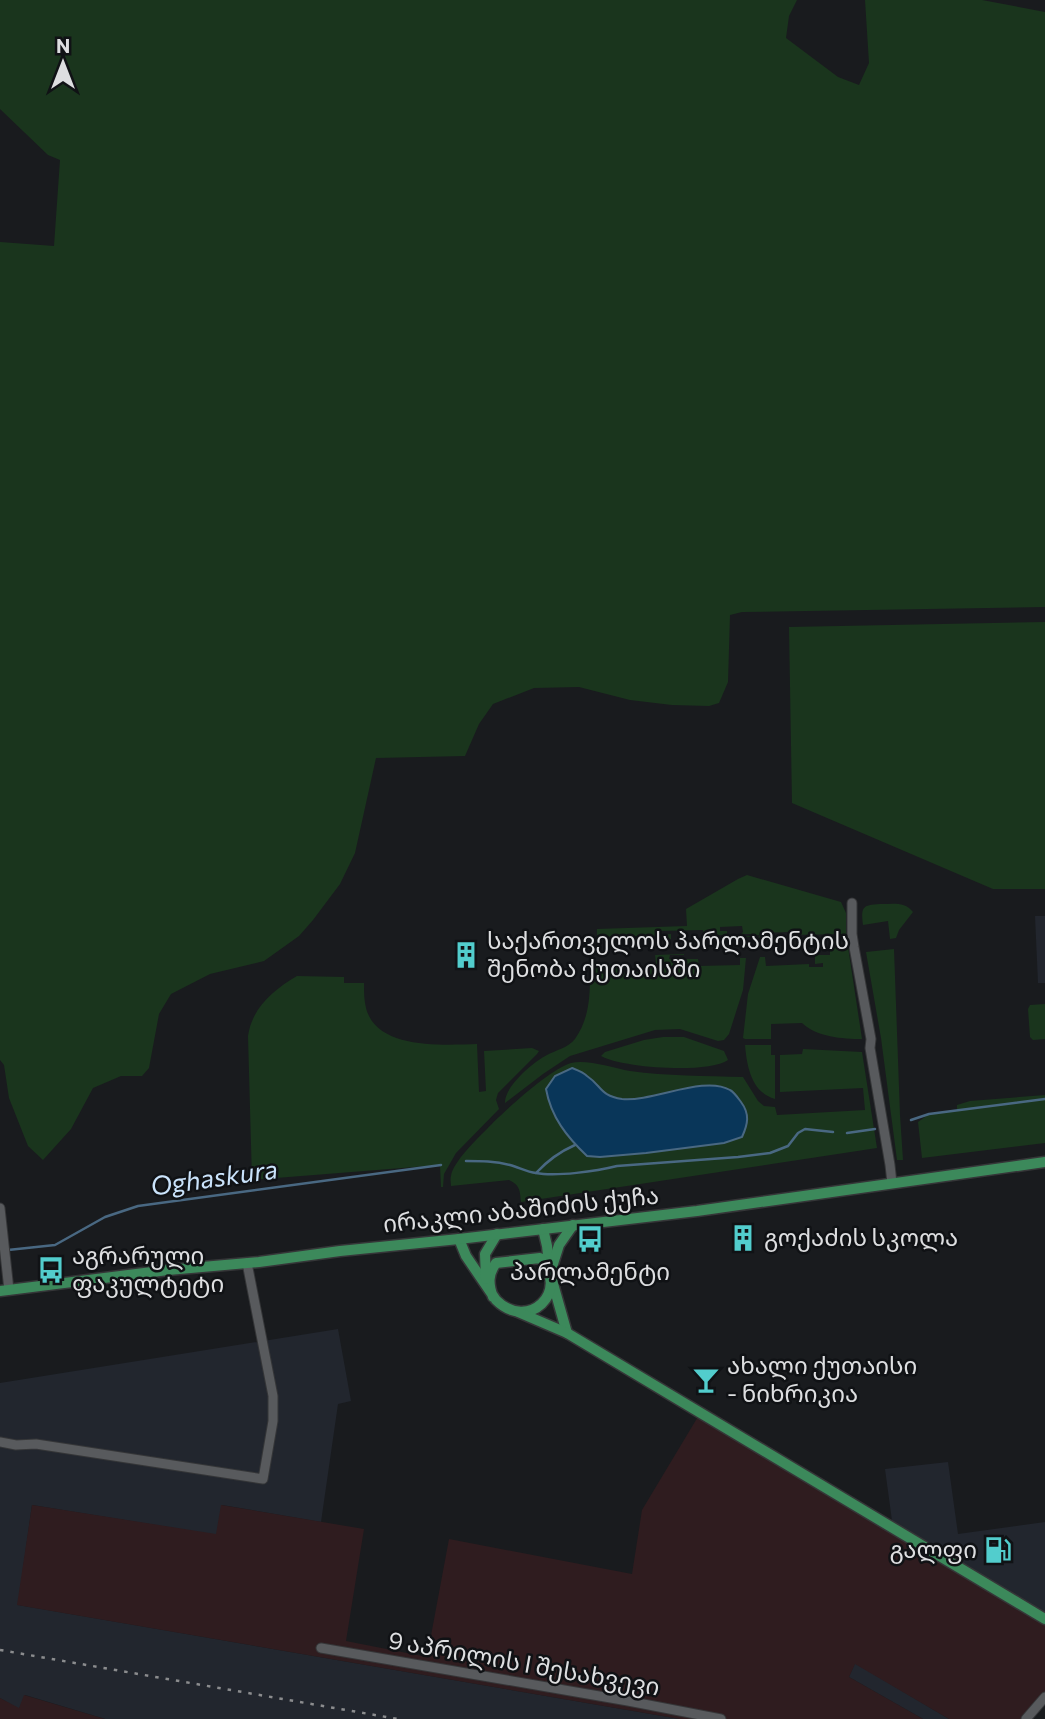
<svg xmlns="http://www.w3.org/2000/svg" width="1045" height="1719" viewBox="0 0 1045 1719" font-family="Commissioner,'Noto Sans Georgian',sans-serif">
	<rect width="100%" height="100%" fill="#191b1e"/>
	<g fill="#22262e">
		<path d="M1035 916H1045V983H1038Z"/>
		<path d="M338 1329 351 1401 338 1404 321 1522 222 1505 217 1535 32 1505 18 1605 680 1719H105L25 1695 19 1709 0 1698V1383Z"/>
		<path d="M948 1462 958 1534 1045 1522V1619L893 1528 885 1469Z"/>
		<path d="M855 1663 949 1719H923L849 1677Z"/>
	</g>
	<g fill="#2f1c1f">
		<path d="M702 1410 1045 1619V1698L1027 1719H949L855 1664 849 1677 923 1719H680L17 1605 32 1505 216 1534 221 1505 364 1529 346 1641 427 1657 449 1539 632 1574 642 1510Z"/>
		<path d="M24 1695 105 1719H0V1698L19 1708Z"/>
	</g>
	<g fill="#1a351d">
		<path d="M0 0H797L789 16 786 38 838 77 859 85 869 63 865 0H982L1045 12V607L742 612 730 615 728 682 719 703 709 706 672 705 630 700 579 687 534 688 493 704 479 724 465 756 376 758 355 853 340 884 313 920 299 936 264 961 210 974 171 994 159 1014 149 1068 142 1076H121L93 1088 71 1129 43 1160 28 1146 9 1098 4 1065 0 1060V242L54 246 60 160 48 155 0 109Z"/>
		<path d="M1045 622V889H993L792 803 789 627Z"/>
		<path d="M747 875 841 902 846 913V934L790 935 789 932 761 933 762 939 760 940 759 935H755V937H743L750 936V934H741L743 932 742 926 720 927V931H727V935H714V937L704 936 703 930 656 931V935L671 934V939H643V936L597 937V929L687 926 686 909 738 879Z"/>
		<path d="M880 904C892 904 905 901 913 912L899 930 896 938 890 939 888 921 863 925C861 907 862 905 880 904Z"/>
		<path d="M848 947 862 1039C842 1039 817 1037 802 1023L771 1024V1039H745L743 1038 748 994 760 957H765L766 966 809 964V967H823V963L815 964V955H830V948Z"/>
		<path d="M894 949 900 1115 903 1160H897L881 1038 866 952Z"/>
		<path d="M684 954V955H670L669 959H698L699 966 740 965V958H746L743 990 729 1034 724 1040 718 1041 680 1029 655 1030 570 1056 543 1074 505 1103C504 1087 533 1062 547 1055 556 1050 568 1048 575 1039 591 1016 590 991 590 965L619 964V973L640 972V968H655L648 967V963H656L655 955Z"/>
		<path d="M297 976 344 977V983H364C364 994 364 1006 369 1016 385 1049 445 1045 477 1044L479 1092 486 1091 484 1051 532 1048 539 1051 537 1054 498 1093 496 1100 499 1109 456 1153 444 1174 443 1187H441L440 1165 252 1180 248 1036C252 1008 273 990 297 976Z"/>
		<path d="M1045 1004V1039L1033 1040 1030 1037 1028 1009 1030 1005Z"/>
		<path d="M663 1037H684L724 1051 728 1060C708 1074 622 1068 601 1056L605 1052 644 1040Z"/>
		<path d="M745 1045H771V1055H775V1099C751 1092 747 1066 745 1045Z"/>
		<path d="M803 1049 862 1052 877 1148 521 1202C520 1191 520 1185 509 1180L451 1186C451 1183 450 1179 451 1176 453 1162 477 1139 487 1129 503 1112 550 1069 571 1063 587 1059 613 1068 630 1071 667 1076 705 1076 743 1077L758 1101 764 1106 775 1107 777 1115 865 1110 863 1088 780 1092V1055L802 1054Z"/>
		<path d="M1045 1095V1143L922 1158 918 1122 929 1114 957 1110V1105L970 1101Z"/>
	</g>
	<path fill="#093659" stroke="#496882" stroke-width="2" d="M572 1068C577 1070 583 1072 587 1076 602 1086 600 1096 622 1099 653 1102 704 1075 730 1090 734 1092 738 1098 741 1102 750 1114 748 1124 742 1137L724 1143 646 1153 600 1157 587 1156C567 1137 551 1117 546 1089L555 1076Z"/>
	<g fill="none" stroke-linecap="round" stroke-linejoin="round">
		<g stroke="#496882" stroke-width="2.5">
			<path d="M911 1120 929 1114 1045 1099"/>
			<path d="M847 1133 875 1129"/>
			<path d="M466 1161C481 1161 495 1161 510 1165 518 1167 527 1172 536 1173 556 1177 597 1171 617 1166L738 1157 770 1153 788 1146 798 1133 805 1129 833 1132"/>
			<path d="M536 1173C548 1160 559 1152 575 1145"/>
			<path d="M8 1250 55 1245 105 1217 138 1206 441 1165"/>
		</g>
		<defs>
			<g id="minor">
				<path d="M852 903V934L854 947 871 1039 870 1048 890 1165 892 1183"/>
				<path d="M0 1208 9 1290"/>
				<path d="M0 1442 16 1445 36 1444 263 1479 273 1421V1396L247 1263"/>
				<path d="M321 1648 628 1701 721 1719"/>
				<path d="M1026 1719 1045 1697"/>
			</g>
			<g id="major">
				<path d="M543 1229 547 1246 550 1273 567 1333"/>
				<path d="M459 1239 466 1256 496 1300C528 1332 571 1292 540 1258L496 1263C488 1274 488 1284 493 1297"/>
				<path d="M552 1267 559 1245 573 1225"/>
				<path d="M486 1279 485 1254 497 1234"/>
				<path d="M0 1291 168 1270 259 1262 340 1251 459 1239 697 1211 1045 1162"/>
				<path d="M518 1312 567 1333 1045 1619"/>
			</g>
		</defs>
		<use href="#minor" stroke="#353638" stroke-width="11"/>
		<use href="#major" stroke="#353638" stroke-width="13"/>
		<use href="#minor" stroke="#585a5d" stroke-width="9"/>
		<use href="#major" stroke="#3c895b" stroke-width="10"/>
		<path stroke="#8b8c8e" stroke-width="2.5" stroke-dasharray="3.5 7" stroke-linecap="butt" d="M0 1650 398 1719"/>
	</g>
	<defs>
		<symbol id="building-bare" viewBox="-9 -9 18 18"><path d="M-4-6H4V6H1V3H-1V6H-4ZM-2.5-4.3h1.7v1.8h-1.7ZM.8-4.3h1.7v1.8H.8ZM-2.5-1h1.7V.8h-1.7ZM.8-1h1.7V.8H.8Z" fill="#52cdcd" stroke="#101215" stroke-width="2.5" paint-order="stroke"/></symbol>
		<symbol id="bus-bare" viewBox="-9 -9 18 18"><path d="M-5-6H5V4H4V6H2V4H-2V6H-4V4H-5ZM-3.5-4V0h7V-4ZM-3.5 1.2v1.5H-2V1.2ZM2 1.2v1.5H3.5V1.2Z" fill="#52cdcd" stroke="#101215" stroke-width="2.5" paint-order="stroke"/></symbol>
		<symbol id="bar-bare" viewBox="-9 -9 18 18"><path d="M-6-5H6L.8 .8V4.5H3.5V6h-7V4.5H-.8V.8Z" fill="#52cdcd" stroke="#101215" stroke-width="2.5" paint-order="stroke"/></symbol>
		<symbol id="fuel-bare" viewBox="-9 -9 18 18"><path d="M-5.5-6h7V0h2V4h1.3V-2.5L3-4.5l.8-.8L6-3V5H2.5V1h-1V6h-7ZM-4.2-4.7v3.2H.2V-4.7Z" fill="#52cdcd" stroke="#101215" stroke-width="2.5" paint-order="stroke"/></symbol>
	</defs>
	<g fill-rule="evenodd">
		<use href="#building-bare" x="447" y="936" width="38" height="38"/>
		<use href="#building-bare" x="724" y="1219" width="38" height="38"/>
		<use href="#bus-bare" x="571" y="1220" width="38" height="38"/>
		<use href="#bus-bare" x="32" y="1251" width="38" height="38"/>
		<use href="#bar-bare" x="687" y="1361" width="38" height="38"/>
		<use href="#fuel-bare" x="979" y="1531" width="38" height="38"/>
	</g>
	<g text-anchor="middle" stroke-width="5" stroke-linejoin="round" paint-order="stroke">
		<g font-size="24" fill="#dddee0" stroke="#101215" text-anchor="start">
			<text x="487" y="949">საქართველოს პარლამენტის<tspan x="487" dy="28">შენობა ქუთაისში</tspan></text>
			<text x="764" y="1246">გოქაძის სკოლა</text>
			<text x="72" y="1264">აგრარული<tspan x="72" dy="28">ფაკულტეტი</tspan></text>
			<text x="590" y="1280" text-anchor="middle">პარლამენტი</text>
			<text x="727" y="1374">ახალი ქუთაისი<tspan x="727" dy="28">- ნიხრიკია</tspan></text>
			<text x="977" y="1558" text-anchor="end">გალფი</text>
		</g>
		<g font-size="24" fill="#dddee0" stroke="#101215">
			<text transform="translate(521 1210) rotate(-6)" y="8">ირაკლი აბაშიძის ქუჩა</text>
			<text transform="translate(524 1664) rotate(10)" y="8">9 აპრილის I შესახვევი</text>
		</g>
		<g font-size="26" font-style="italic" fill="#cae3fb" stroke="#101215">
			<text transform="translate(214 1178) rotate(-8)" y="9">Oghaskura</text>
		</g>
	</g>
	<g transform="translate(63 63)" stroke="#101215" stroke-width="5" paint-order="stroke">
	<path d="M0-5L12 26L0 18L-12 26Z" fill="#dddee0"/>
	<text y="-10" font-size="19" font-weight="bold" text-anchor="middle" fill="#dddee0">N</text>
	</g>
</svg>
